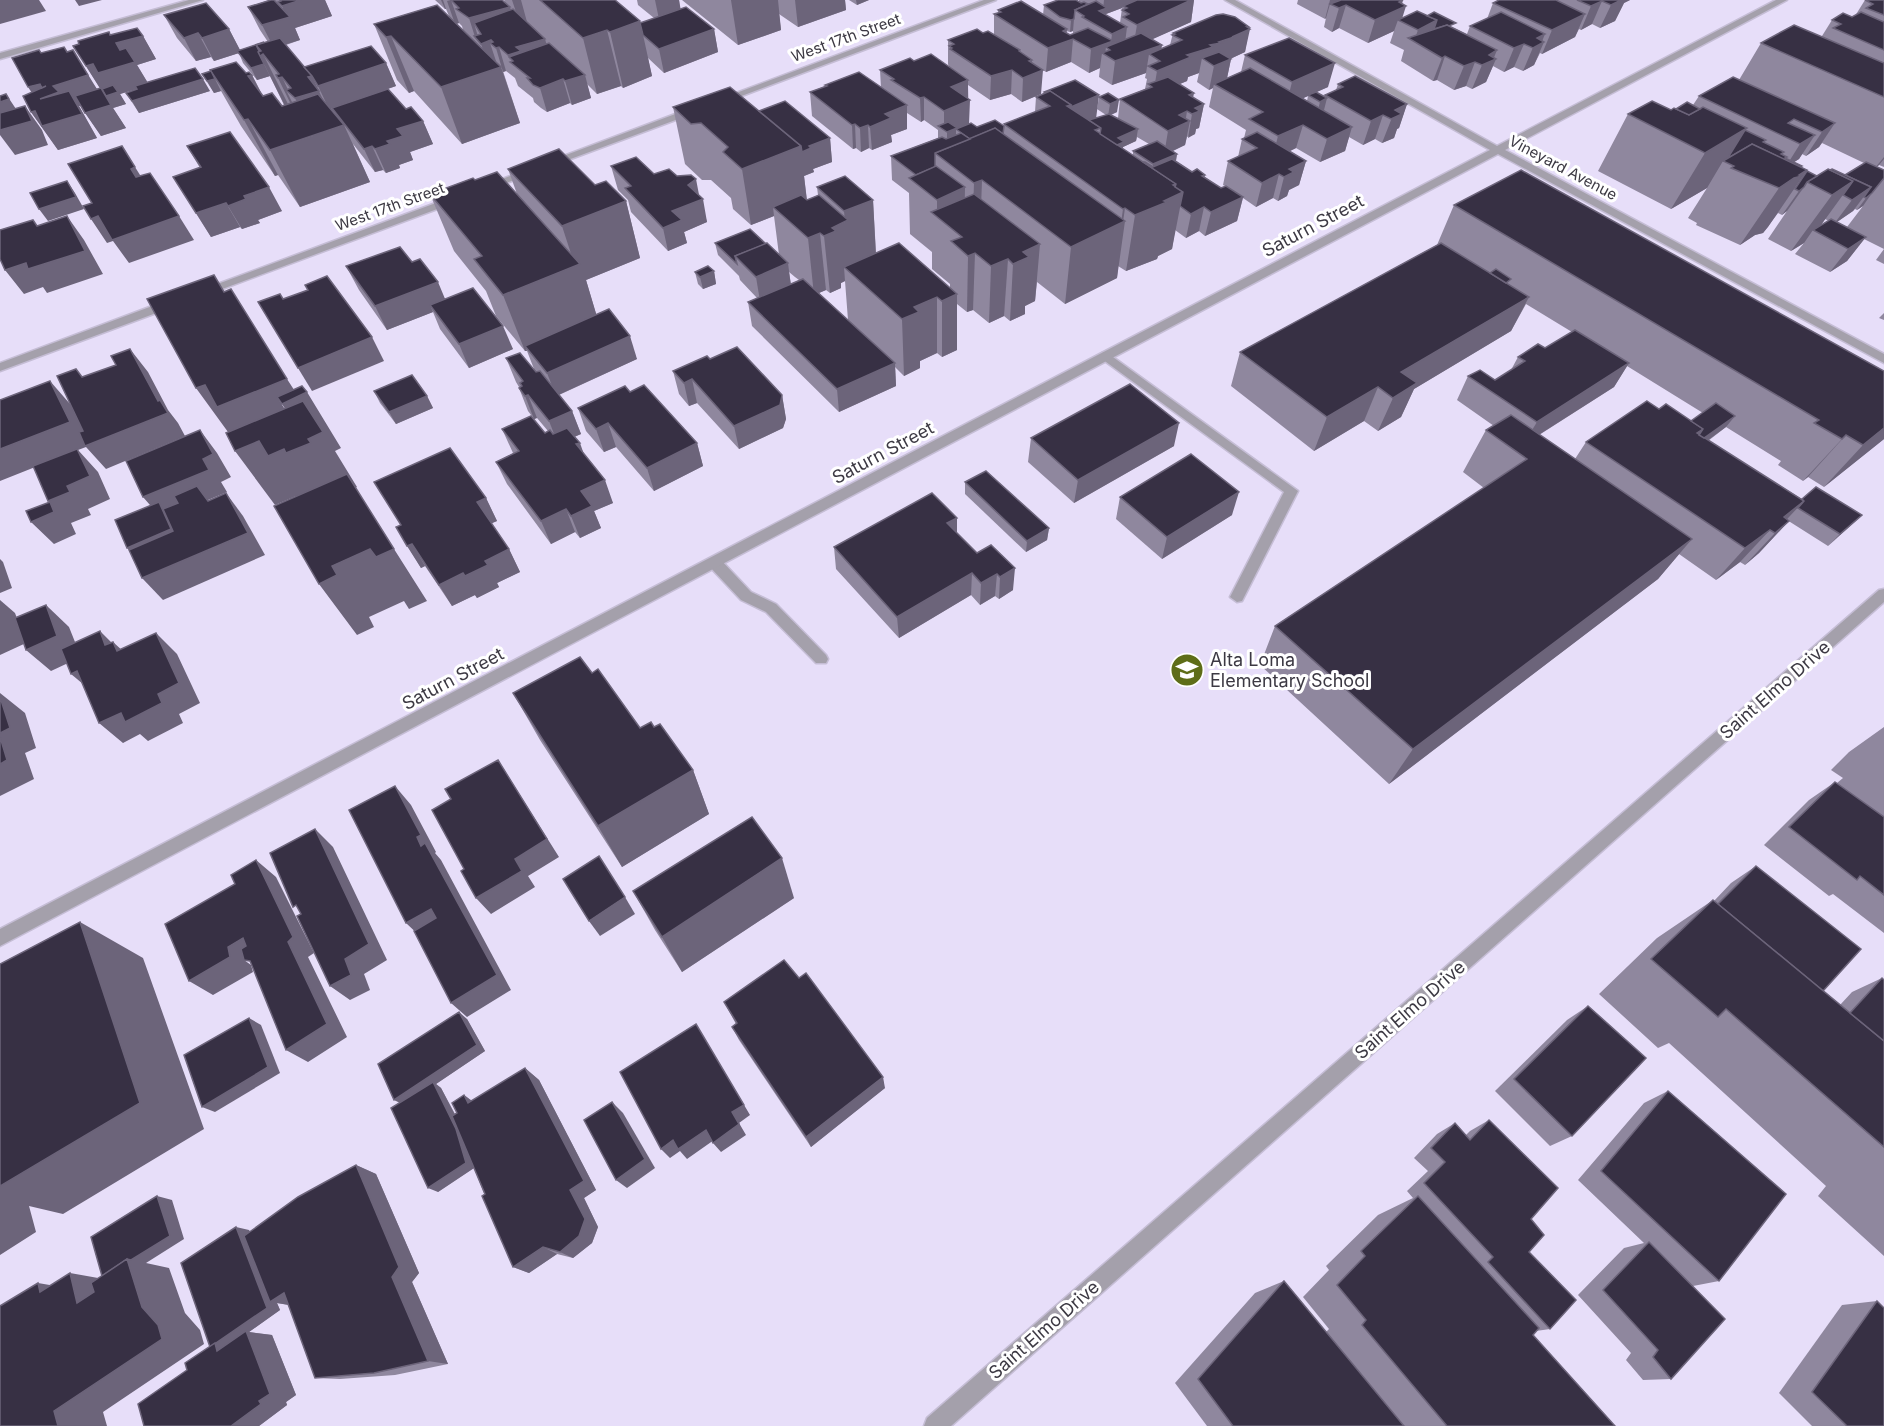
<svg xmlns="http://www.w3.org/2000/svg" width="1884" height="1426" viewBox="0 0 1884 1426" font-family="Inter,sans-serif">
	<rect width="100%" height="100%" fill="#e7def9"/>
	<g fill="none" stroke-linecap="round" stroke-linejoin="round">
		<defs>
			<g id="lane">
				<path d="M1106 352 1298 491 1242 601 1237 602 1230 597 1284 492 1102 359V353Z"/>
				<path d="M714 557 719 558 751 592 776 604 826 655 828 659 826 663H816L766 612 741 600 709 566 707 562Z"/>
			</g>
			<g id="street">
				<path d="M189 0H203L0 59V53Z"/>
				<path d="M984 0H996L723 103 715 101Z"/>
				<path d="M1225 0H1235L1497 146 1776 0H1787L1505 150 1884 354V363L1498 154 0 946V929L1490 150Z"/>
				<path d="M694 107 699 110 697 112 490 189 481 187Z"/>
				<path d="M452 197 457 200 456 202 206 295 202 296 196 292Z"/>
				<path d="M171 299 177 303 175 306 0 371V363Z"/>
				<path d="M1884 589V602L951 1426H924L927 1418 1879 590Z"/>
			</g>
		</defs>
		<use href="#lane" stroke="#c5bdd5" stroke-width="3"/>
		<use href="#street" stroke="#c5bdd5" stroke-width="3"/>
		<use href="#lane" fill="#a4a0ab" fill-rule="evenodd"/>
		<use href="#street" fill="#a4a0ab" fill-rule="evenodd"/>
	</g>
	<g fill="#8f879e" fill-rule="evenodd">
		<path d="M269 0H325L332 16 295 28 300 40 286 45 304 67 386 63 396 86 366 97 406 109 423 121 433 144 410 152 413 160 399 165 400 168 386 173 383 170 375 172 353 144 370 182 300 207 278 175 275 176 241 126 221 91 214 93 202 74 246 73 252 75 263 96 282 106 284 105 270 76 257 80 243 63 239 53 214 61 211 57 196 61 177 38 164 15 229 29 240 50 268 42 260 30 248 7Z"/>
		<path d="M435 0H502L505 2 504 0H615L640 21V23L654 18 638 5 637 0H679L680 9 714 29 718 52 664 73 648 58 652 76 623 88 621 86 597 94 587 84 591 98 572 105 570 103 547 112 541 108 534 102 533 98 518 86 515 78 506 71 503 72V71L520 123 462 144 414 91 409 93 397 80 374 24 449 16 446 9H445ZM459 23 462 26 463 30 457 24Z"/>
		<path d="M682 0H845L846 10 798 27 779 14 781 30 738 45Z"/>
		<path d="M849 0H869L857 5Z"/>
		<path d="M1079 0H1194L1191 22 1152 39 1162 45 1161 49 1170 45 1173 33 1249 27 1245 52 1230 59H1231L1227 78 1241 72 1245 55 1328 87 1316 92 1324 96 1325 95 1336 90 1338 84 1407 104 1399 128 1397 129 1394 138 1382 143 1375 139 1363 145 1349 137 1345 151 1320 162 1296 148 1290 151 1306 161 1299 185 1289 190 1287 196 1278 201 1273 198 1256 207 1243 198 1237 221 1205 236 1199 231 1186 238 1175 230 1172 249 1158 256 1157 259 1126 271 1118 266 1117 278 1065 304 1037 282 1035 301 1025 306V314L1010 321 1004 316 989 323 973 310 967 312 957 304V350L942 357 937 353 920 361V368L904 376 895 367 896 386 839 412 752 326 748 302 757 298 740 280 739 276 718 255 715 243 766 244 779 255 774 216 751 225 733 209 731 198 711 180H702L685 164 673 107 759 111 830 138 832 162 813 169 814 172 804 176 807 200 818 195 817 187 873 200 876 253 950 288V284L932 269V252L910 234 909 193 892 180 891 156 938 138V130L924 120 921 122 907 113V129L891 135 892 142 872 150 869 148 861 152 856 148 853 149 812 116 810 92 825 86V85L881 88 880 70 914 61 949 67 948 64V40L983 33 994 34V14L998 13V10L1043 15 1044 5 1079 2ZM1122 8 1120 23 1106 15V14ZM1066 31 1070 32 1073 31V34L1070 35 1066 33ZM1071 62 1089 73 1100 68 1099 77 1112 85 1146 73 1145 78 1147 79 1145 89 1120 99 1118 118 1111 115 1117 112 1108 93 1099 97 1097 109 1106 115 1096 118 1044 92V93L1036 97 1035 112 1004 124V126L977 127 969 124 968 85 990 100 1011 94 1022 102 1041 94 1032 63 1046 72ZM1199 73 1197 82 1209 90 1213 88 1209 107 1246 130 1244 138 1242 139 1238 157 1228 161 1223 185 1225 186 1221 188 1205 177V175L1192 172 1176 161 1177 154 1173 151 1185 145 1187 137 1195 134 1196 129 1199 128 1204 104 1193 97 1180 84 1187 81 1188 77ZM1308 96 1307 101 1303 98ZM1137 137 1149 144 1133 151V155L1123 149V147L1136 141ZM789 272 795 277 799 280 791 284ZM845 281 848 320 819 293 826 290 830 293 841 288V283Z"/>
		<path d="M1298 0H1402V18L1454 28 1467 34 1470 26 1487 19 1493 3 1499 0H1630L1624 3 1615 21 1600 28 1592 24 1581 30 1579 29 1575 37 1542 54 1540 53 1534 65 1523 71 1514 67 1504 72 1493 66 1486 82 1472 89 1466 86 1454 90 1437 80 1433 81 1401 61 1404 50 1390 43 1394 31 1368 43 1339 28 1332 32 1324 27 1326 18 1325 19 1297 4Z"/>
		<path d="M1865 0H1884V167L1879 165 1877 167 1884 170V249L1864 239 1847 261 1830 272 1795 254 1804 243 1791 251 1768 239 1787 211 1782 215 1778 213 1763 233 1755 235 1740 245 1696 225 1697 223 1688 218 1707 188 1671 209 1598 171 1628 114 1676 109 1693 105 1699 96 1739 80 1761 43 1822 36 1832 20 1855 16ZM1822 143 1864 163 1845 175 1817 176 1807 171 1794 162 1799 159 1802 154 1806 156 1819 147ZM1863 206 1847 227 1837 222 1853 211 1855 209 1857 210ZM1825 219 1829 221 1820 226Z"/>
		<path d="M111 35 143 36 156 59 137 65 148 83 210 91 139 113 126 93 137 89 120 94 126 104 113 108 126 128 101 136 81 106H79L97 138 58 150 31 112 32 92 41 53 68 52 97 89 100 88 73 46Z"/>
		<path d="M187 146 282 211 258 220 260 223 242 229 240 227 211 237 173 177 200 168Z"/>
		<path d="M611 166 654 174 677 176 699 195 707 222 684 232 687 243 668 251 631 212 628 200 618 190Z"/>
		<path d="M508 169 595 185 626 201 640 258 586 280 596 314 637 359 559 395 572 411 581 434 574 437 613 503 594 511 601 528 580 538 575 532 551 544 507 484 496 462 513 453 502 429 545 433 548 431 537 418 534 419 528 411 519 388V387L516 382 506 358 534 369 527 351H525L496 316 486 291 454 251 430 194 475 180 517 194Z"/>
		<path d="M1454 205 1884 439 1824 487 1808 477 1803 481 1778 465 1781 461 1726 427 1708 441 1802 499 1862 515 1828 546 1787 520 1789 521 1759 553 1745 565 1740 562 1716 580 1679 554 1658 579 1389 784 1260 665 1275 626 1484 488 1463 472 1486 430 1494 426 1457 400 1468 376 1495 380 1511 370 1518 357 1545 348 1572 332 1526 304 1511 331 1414 389 1401 417 1378 431 1364 421 1314 451 1231 386 1240 352 1437 245ZM1627 366 1703 413 1691 421 1659 409 1586 442 1575 459 1539 435 1614 387Z"/>
		<path d="M1884 249V264L1876 260Z"/>
		<path d="M412 262 445 299 513 349 469 368 440 329 433 312 387 330 359 290 346 266Z"/>
		<path d="M714 271 716 284 703 289 698 284 695 272Z"/>
		<path d="M1884 313V320L1879 318Z"/>
		<path d="M710 359 782 395 786 419 783 428 739 449 697 403 689 406 679 394 673 371Z"/>
		<path d="M374 391 427 396 433 408 396 424 380 403Z"/>
		<path d="M630 392 697 443 703 466 654 491 616 447 604 452 586 431 578 408Z"/>
		<path d="M1031 438 1174 446 1074 503 1028 462Z"/>
		<path d="M965 482 1049 528 1047 540 1026 552 965 494Z"/>
		<path d="M1120 497 1232 515 1162 559 1116 519Z"/>
		<path d="M486 498 497 521 491 523 509 549 520 572 497 583 499 587 477 598 475 595 452 606 425 566 421 568 396 527Z"/>
		<path d="M957 518V533L1013 590 999 599 995 596 980 605 971 595 899 638 836 569 834 547Z"/>
		<path d="M592 673 640 728 654 727 693 770 709 814 622 867 540 740 513 693Z"/>
		<path d="M1884 727V933L1833 894 1829 896 1764 845 1809 800 1835 782 1837 783 1843 778 1831 770 1849 752Z"/>
		<path d="M1756 866 1823 991 1840 1005 1852 992 1882 978 1884 980V1256L1818 1196 1826 1186 1669 1043 1658 1048 1599 994 1657 938 1713 900 1714 901 1731 883Z"/>
		<path d="M633 891 794 898 682 972 655 930Z"/>
		<path d="M724 1002 885 1088 811 1147 739 1040 732 1027 736 1024Z"/>
		<path d="M1588 1006 1572 1136 1550 1146 1495 1091 1567 1020Z"/>
		<path d="M467 1019 485 1051 436 1084 441 1088 455 1114 457 1113 464 1095 472 1101 525 1068 539 1080 596 1190 584 1198 598 1227 592 1243 573 1258 557 1254 529 1273 513 1267 474 1168 438 1192 400 1103Z"/>
		<path d="M1668 1091 1719 1281 1693 1286 1671 1379 1643 1380 1626 1360 1631 1353 1578 1295 1624 1248 1644 1243 1578 1180 1644 1103Z"/>
		<path d="M1489 1120 1531 1219 1529 1252 1550 1329 1536 1331 1533 1335 1615 1426H1207L1175 1383 1255 1293 1284 1281 1326 1332 1329 1329 1303 1297 1329 1270 1326 1266 1378 1215 1413 1198 1407 1191 1428 1171 1414 1158 1437 1134 1455 1123 1466 1135 1470 1131Z"/>
		<path d="M356 1165 376 1174 419 1273 412 1282 448 1364 395 1375 340 1379 315 1378 289 1305 277 1303 280 1310 249 1332 272 1335 296 1395 286 1402 287 1405 259 1426H144L187 1370 210 1347 249 1230 250 1232Z"/>
		<path d="M1877 1301 1884 1426H1812L1779 1393 1842 1305Z"/>
	</g>
	<g fill="#6c647a" fill-rule="evenodd">
		<path d="M0 0H39L46 11 0 24Z"/>
		<path d="M75 0H102L79 6Z"/>
		<path d="M301 0H325L332 16 295 28 300 40 274 48 262 25 287 18 282 6Z"/>
		<path d="M441 0H443L446 9H445Z"/>
		<path d="M451 0 459 23 455 24 447 1Z"/>
		<path d="M512 0H521L527 22 520 24Z"/>
		<path d="M598 0H603L610 32 640 21 652 76 623 88 610 32 607 30 621 86 597 94 583 38 605 31Z"/>
		<path d="M655 0H679L682 17 660 24Z"/>
		<path d="M731 0H778L781 30 738 45Z"/>
		<path d="M795 0H845L846 10 798 27Z"/>
		<path d="M856 0H869L857 5Z"/>
		<path d="M1104 0H1143L1123 6 1122 8 1106 14 1105 30 1099 11 1103 10Z"/>
		<path d="M1191 0H1194L1191 22 1133 48 1137 25Z"/>
		<path d="M1330 0H1362L1346 5 1339 28 1332 32 1339 8 1330 4 1326 18 1325 19Z"/>
		<path d="M1403 0 1401 8 1406 6 1401 22 1398 20 1394 31 1368 43 1375 20 1399 2Z"/>
		<path d="M1620 0H1630L1624 3 1615 21 1600 28 1611 5Z"/>
		<path d="M1602 1 1592 24 1581 30 1591 6Z"/>
		<path d="M510 7 517 30 481 34 474 23 479 40 475 37 469 18Z"/>
		<path d="M1585 14 1575 37 1542 54 1552 30Z"/>
		<path d="M1074 19 1073 31 1070 32 1071 20Z"/>
		<path d="M1437 20 1429 44 1414 41 1418 30Z"/>
		<path d="M1127 27 1124 51 1110 50 1106 47 1105 55 1102 53 1100 68 1089 73 1091 49 1111 42 1112 34Z"/>
		<path d="M1247 27H1249V29H1250L1245 52 1230 59H1231L1226 83 1214 84 1213 88 1209 90 1214 66 1202 58 1199 73 1188 77 1187 81 1153 95 1157 71 1187 55 1232 37Z"/>
		<path d="M229 29 241 52 237 51 239 53 214 61 202 38Z"/>
		<path d="M714 29 718 52 664 73 659 49Z"/>
		<path d="M1067 29 1066 42 1073 39 1071 62 1046 72 1048 48 1063 31Z"/>
		<path d="M198 33 211 57 196 61 184 38Z"/>
		<path d="M1545 34 1541 44 1544 42 1534 65 1523 71 1537 38Z"/>
		<path d="M143 36 156 59 137 65 149 85 120 94 126 104 113 108 126 128 101 136 85 113 101 90 86 66 116 43Z"/>
		<path d="M391 36 414 91 409 93 386 37Z"/>
		<path d="M545 39 552 63 513 61 509 57 511 63 508 55 516 47Z"/>
		<path d="M491 40 493 46 490 43 497 64 489 67 481 44Z"/>
		<path d="M1524 44 1514 67 1504 72 1514 48Z"/>
		<path d="M1162 45 1159 61 1149 54 1146 73 1112 85 1115 61Z"/>
		<path d="M499 47 506 71 503 72 496 48Z"/>
		<path d="M73 50 103 99 79 106 97 138 58 150 31 112 44 111 28 87 40 84 53 86Z"/>
		<path d="M1497 50 1493 60 1496 59 1486 82 1472 89 1482 65 1489 55Z"/>
		<path d="M263 54 291 110 288 112 260 56Z"/>
		<path d="M1445 56 1437 80 1433 81 1442 58Z"/>
		<path d="M1032 60 1031 75 1043 70 1041 94 1022 102 1023 78 1029 61Z"/>
		<path d="M1475 62 1466 86 1454 90 1464 66Z"/>
		<path d="M386 63 396 86 329 109 318 86Z"/>
		<path d="M1335 63 1328 87 1286 106 1292 82Z"/>
		<path d="M264 64 270 76 257 80 251 68Z"/>
		<path d="M501 67 520 123 462 144 441 87Z"/>
		<path d="M1012 70 1011 94 990 100 991 76Z"/>
		<path d="M252 75 280 131 248 76Z"/>
		<path d="M585 75 591 98 572 105 565 81Z"/>
		<path d="M312 76 336 128 344 125 370 182 300 207 270 150 313 136 295 98 308 77Z"/>
		<path d="M282 77 290 94 286 90 308 134 306 135 278 78Z"/>
		<path d="M203 79 210 91 139 113 132 101Z"/>
		<path d="M215 79 221 91 214 93 207 81Z"/>
		<path d="M563 79 570 103 547 112 540 88Z"/>
		<path d="M968 80V101L970 100 969 124 956 129V140L947 144V132L944 130V111L951 87Z"/>
		<path d="M1194 93 1190 113 1187 111 1185 124 1190 121 1185 145 1164 155 1168 131 1179 115 1189 95Z"/>
		<path d="M6 94 22 118 25 106 42 130 48 145 15 155 0 135V99Z"/>
		<path d="M1099 95 1096 119 1082 124 1067 106Z"/>
		<path d="M924 97V120L921 122 920 98Z"/>
		<path d="M1327 98 1321 122 1314 126 1320 102Z"/>
		<path d="M1119 100 1117 112 1108 116 1110 104Z"/>
		<path d="M1204 104 1199 128 1196 129 1195 134 1188 138 1192 114 1195 108Z"/>
		<path d="M1407 104 1399 128 1397 129 1394 138 1382 143 1395 110Z"/>
		<path d="M907 105V129L891 135 892 142 872 150 870 127 885 114Z"/>
		<path d="M1383 115 1375 139 1363 145 1371 121Z"/>
		<path d="M248 119 278 175 275 176 244 120Z"/>
		<path d="M423 121 433 144 410 152 413 160 399 165 400 168 386 173 375 149 387 141 397 129Z"/>
		<path d="M1835 123 1819 147 1806 156 1822 132Z"/>
		<path d="M855 124 856 148 853 149 852 125Z"/>
		<path d="M868 125 869 148 861 152 860 128Z"/>
		<path d="M1303 125 1296 148 1272 160 1278 136Z"/>
		<path d="M1352 127 1345 151 1320 162 1327 139Z"/>
		<path d="M1747 128 1726 162 1723 161 1707 188 1671 209 1705 153Z"/>
		<path d="M1138 129 1136 141 1123 147 1122 154 1102 163 1118 138Z"/>
		<path d="M1815 135 1799 159 1785 168 1800 144Z"/>
		<path d="M830 138 832 162 813 169 814 172 804 176 807 202 773 207 774 216 751 225 742 169 801 146H809Z"/>
		<path d="M372 146 383 170 375 172 364 149Z"/>
		<path d="M1177 154 1175 166 1151 176 1153 164Z"/>
		<path d="M1884 157V159L1879 165 1875 168Z"/>
		<path d="M1306 161 1299 185 1289 190 1287 196 1278 201 1284 177 1289 169Z"/>
		<path d="M1802 166 1793 179 1807 170 1768 227 1763 233 1755 235 1740 245 1779 188 1799 168Z"/>
		<path d="M135 167 150 191 146 193 131 169Z"/>
		<path d="M1279 174 1273 198 1256 207 1262 183Z"/>
		<path d="M696 179 700 200 703 199 707 222 684 232 687 243 668 251 663 228 688 185Z"/>
		<path d="M982 180 980 237 972 240 974 183Z"/>
		<path d="M67 181 75 193 84 209 48 221 39 209Z"/>
		<path d="M1853 181 1816 232 1813 230 1804 243 1791 251 1832 195Z"/>
		<path d="M1176 184 1183 192 1172 249 1158 256 1157 259 1126 271 1135 215 1173 185Z"/>
		<path d="M269 187 282 211 258 220 260 223 242 229 228 206 244 196Z"/>
		<path d="M965 187 964 244 962 237 937 217V200Z"/>
		<path d="M1804 187 1787 211 1782 215 1799 191Z"/>
		<path d="M1871 187 1853 211 1834 224 1852 200Z"/>
		<path d="M1872 193 1863 206 1857 210 1866 198Z"/>
		<path d="M1243 197 1237 221 1205 236 1211 212Z"/>
		<path d="M873 200 876 257 844 267 845 281 841 283V288L830 293 824 236 832 228 845 222 844 211Z"/>
		<path d="M626 201 640 258 586 280 598 320 525 346 527 351H525L503 295 575 266 562 226Z"/>
		<path d="M226 203 240 227 211 237 196 213Z"/>
		<path d="M1204 207 1199 231 1186 238 1191 214Z"/>
		<path d="M1125 208 1123 222 1125 221 1117 278 1065 304 1071 247 1121 223 1123 209Z"/>
		<path d="M67 216 84 240 103 274 47 293 43 287 24 294 5 270Z"/>
		<path d="M98 216H179L194 240 129 263 113 241 107 243 91 219Z"/>
		<path d="M820 233 826 290 814 295 808 238Z"/>
		<path d="M1866 237 1847 261 1830 272 1848 249Z"/>
		<path d="M1040 244 1035 301 1025 306V314L1010 321 1013 264 1023 252Z"/>
		<path d="M975 253 973 310 967 312 968 256Z"/>
		<path d="M1008 259 1004 316 989 323 991 266Z"/>
		<path d="M788 263 791 287 760 301 756 277Z"/>
		<path d="M714 271 716 284 703 289 700 277Z"/>
		<path d="M438 282 448 306 430 305 433 312 387 330 375 306Z"/>
		<path d="M957 294V350L942 357V301Z"/>
		<path d="M937 297V353L920 361V368L904 376 902 319 914 307Z"/>
		<path d="M1529 297 1511 331 1414 389 1401 417 1378 431 1393 398 1401 372Z"/>
		<path d="M503 326 513 349 469 368 459 344Z"/>
		<path d="M630 336 637 359 556 396 547 373Z"/>
		<path d="M372 337 384 361 312 391 298 368Z"/>
		<path d="M130 349 148 372 168 410 178 423 185 436 106 469 86 447 78 450 98 472 110 499 88 509 91 515 71 523 76 534 54 544 31 522 51 504 48 501 78 450 0 481V449L50 381 70 404 158 401Z"/>
		<path d="M895 363 896 386 839 412 837 389Z"/>
		<path d="M1629 363 1614 387 1523 445 1537 422Z"/>
		<path d="M287 379 298 396 307 392 341 448 335 451 357 487 306 510 296 496 275 505 235 451 236 443 196 388 205 385ZM277 397 282 404 308 444 306 442Z"/>
		<path d="M692 379 697 403 689 406 684 383Z"/>
		<path d="M1378 387 1364 421 1314 451 1327 417Z"/>
		<path d="M528 395 537 418 534 419 525 396Z"/>
		<path d="M782 395 786 419 783 428 739 449 734 426Z"/>
		<path d="M427 396 433 408 396 424 389 412Z"/>
		<path d="M572 411 581 434 558 444 549 421Z"/>
		<path d="M1735 416 1726 427 1678 462 1697 433 1703 429Z"/>
		<path d="M608 423 616 447 604 452 596 429Z"/>
		<path d="M1179 423 1174 446 1074 503 1078 480Z"/>
		<path d="M1884 428V439L1824 487 1863 445Z"/>
		<path d="M200 430 217 453 231 477 221 482 227 492 208 500 178 525 148 570 127 548 163 520 143 497 203 459Z"/>
		<path d="M1846 435 1808 477 1803 481 1842 439Z"/>
		<path d="M580 443 588 466 576 444Z"/>
		<path d="M697 443 703 466 654 491 647 468Z"/>
		<path d="M605 480 613 503 594 511 601 528 580 538 571 516 581 491Z"/>
		<path d="M1239 492 1232 515 1162 559 1167 537Z"/>
		<path d="M226 493 243 516 265 555 163 600 142 578Z"/>
		<path d="M486 498 497 521 488 525 477 502Z"/>
		<path d="M1804 501 1776 531 1789 521 1759 553 1745 565 1775 533 1784 517Z"/>
		<path d="M566 509 575 532 551 544 541 521Z"/>
		<path d="M1862 515 1850 526 1828 546 1840 534Z"/>
		<path d="M957 518V540L947 523Z"/>
		<path d="M1049 528 1047 540 1026 552 1027 541Z"/>
		<path d="M1770 530 1740 562 1716 580 1745 548Z"/>
		<path d="M1692 539 1658 579 1389 784 1413 749Z"/>
		<path d="M412 544 425 566 421 568 407 546Z"/>
		<path d="M370 549H394L427 601 409 609 404 601 369 617 374 627 357 635 319 584 332 566Z"/>
		<path d="M509 549 520 572 497 583 499 587 477 598 475 595 452 606 439 585Z"/>
		<path d="M0 559 3 562 12 588 0 593Z"/>
		<path d="M1015 568 1013 590 999 599 1000 577Z"/>
		<path d="M972 573 971 595 899 638 897 617Z"/>
		<path d="M997 574 995 596 980 605 981 583Z"/>
		<path d="M0 600 15 613 26 643 0 655Z"/>
		<path d="M46 605 69 627 81 657 51 671 26 650Z"/>
		<path d="M100 631 114 645 113 642 135 662 105 645Z"/>
		<path d="M156 633 177 654 200 703 179 714 183 723 148 741 140 734 123 743 99 723 158 694Z"/>
		<path d="M77 671 95 694 71 674Z"/>
		<path d="M0 693 25 713 36 748 25 753 34 779 0 796Z"/>
		<path d="M498 760 559 857 528 876 535 887 491 914 476 898 515 859Z"/>
		<path d="M693 770 709 814 622 867 598 826Z"/>
		<path d="M395 786 411 805 436 852 435 853 441 860 511 990 467 1017 451 1003 436 863 421 846Z"/>
		<path d="M315 829 333 847 387 960 364 974 370 990 350 1000 330 986 345 959Z"/>
		<path d="M782 858 794 898 682 972 662 937Z"/>
		<path d="M256 860 276 877 314 953 308 957 347 1037 308 1062 286 1050 288 942Z"/>
		<path d="M625 897 635 914 600 936 589 921Z"/>
		<path d="M431 909 447 925 422 938 406 923Z"/>
		<path d="M80 922 143 958 204 1129 63 1214 29 1206 36 1232 0 1255V1084Z"/>
		<path d="M243 938 265 953 250 961 244 960 251 965 253 972 213 995 189 981 228 947Z"/>
		<path d="M459 1012 467 1019 485 1051 436 1084 441 1088 465 1134 474 1168 438 1192 428 1188 404 1105 394 1100Z"/>
		<path d="M249 1018 261 1025 280 1073 215 1112 202 1107Z"/>
		<path d="M696 1024 750 1115 739 1123 746 1135 721 1152 713 1143 732 1112Z"/>
		<path d="M525 1068 539 1080 596 1190 584 1198 598 1227 592 1243 573 1258 560 1252 570 1190Z"/>
		<path d="M883 1077 885 1088 811 1147 806 1137Z"/>
		<path d="M464 1095 480 1107 468 1103Z"/>
		<path d="M612 1102 623 1113 655 1168 627 1188 616 1180Z"/>
		<path d="M706 1130 714 1140 687 1159 680 1151 670 1158 661 1149 673 1140Z"/>
		<path d="M356 1165 376 1174 419 1273 412 1282 448 1364 428 1361 392 1277Z"/>
		<path d="M157 1196 172 1200 184 1239 146 1263 169 1268 185 1313 200 1330 204 1344 103 1412 107 1426H58L54 1411 142 1307 127 1259Z"/>
		<path d="M236 1227 249 1230 275 1299 284 1293 295 1306 277 1303 280 1310 249 1332 272 1335 296 1395 286 1402 287 1405 259 1426H231L217 1351 210 1347Z"/>
		<path d="M543 1247 557 1254 529 1273 513 1267Z"/>
		<path d="M70 1273 115 1281 77 1303 40 1292 38 1283 73 1289Z"/>
	</g>
	<g fill="#373044" stroke="#6c647a" stroke-width="1.5">
		<path d="M271 0H274L290 17 262 25 248 7Z"/>
		<path d="M280 0H301L282 6 278 2 281 1Z"/>
		<path d="M451 0H502L510 7 469 18 456 9 459 8Z"/>
		<path d="M540 0H615L640 21 610 32 607 30 583 38Z"/>
		<path d="M1058 0H1076L1081 3 1084 2 1088 4 1075 10 1074 19 1071 20 1060 17 1044 5Z"/>
		<path d="M1137 0H1191L1137 25 1123 17 1129 14 1122 10 1127 8 1123 6Z"/>
		<path d="M1341 0H1403L1399 2 1406 6 1375 20 1346 5 1339 8 1330 4Z"/>
		<path d="M1499 0H1556L1585 14 1552 30 1493 3Z"/>
		<path d="M1577 0H1621L1611 5 1602 1 1591 6Z"/>
		<path d="M1865 0H1884V15L1866 8 1873 4Z"/>
		<path d="M1021 1 1067 29 1063 31 1070 35 1088 28 1113 41 1091 49 1073 39 1048 48 994 14 1001 12 998 10Z"/>
		<path d="M1096 1 1107 8 1099 11 1127 27 1112 34 1082 17 1084 16 1075 10Z"/>
		<path d="M206 3 229 29 202 38 198 33 184 38 164 15Z"/>
		<path d="M437 5 501 67 441 87 391 36 386 37 374 24Z"/>
		<path d="M686 7 714 29 659 49 643 35 640 23Z"/>
		<path d="M513 9 545 39 516 47 521 51 508 55 499 47 496 48 490 43 493 42 491 40 481 44 474 36 481 34 474 23Z"/>
		<path d="M1417 11 1437 20 1418 30 1398 20Z"/>
		<path d="M1434 12 1456 23 1449 26 1447 25 1434 29 1437 20 1427 16Z"/>
		<path d="M1501 12 1545 34 1537 38 1544 42 1533 48 1524 44 1514 48 1470 26Z"/>
		<path d="M1861 12 1884 22V50L1833 28 1841 24 1832 20 1843 13 1852 17Z"/>
		<path d="M1223 14 1235 17 1249 27H1247L1250 29 1232 37H1234L1219 42 1221 43 1210 45 1213 47 1187 55 1191 57 1157 71 1148 66 1160 61 1149 54 1182 40 1172 35 1175 34 1173 33 1216 15Z"/>
		<path d="M1447 25 1497 50 1489 55 1496 59 1482 65 1475 62 1464 66 1445 56 1442 58 1408 38Z"/>
		<path d="M1794 25 1884 63V97L1761 43Z"/>
		<path d="M137 28 143 36 116 43 120 50 126 48 135 62 98 73 93 64 86 66 73 46 79 44 78 41 109 32 110 35Z"/>
		<path d="M977 29 983 33 988 31 1020 50 1019 51 1032 60 1029 61 1043 70 1023 78 1012 70 991 76 950 49 952 48 949 46 954 44 948 40Z"/>
		<path d="M1141 33 1162 45 1115 61 1102 53 1110 50 1106 47Z"/>
		<path d="M280 38 312 76 308 77 319 91 295 98 286 90 291 88 282 77 278 78 276 75 279 74 263 54 260 56 258 52 261 51 256 45Z"/>
		<path d="M1289 38 1335 63 1292 82 1245 55Z"/>
		<path d="M264 42 256 45 259 51 258 52 264 64 251 68 237 51Z"/>
		<path d="M549 43 585 75 565 81 563 79 540 88 533 85 527 78H530L510 62 513 61 509 57Z"/>
		<path d="M371 46 386 63 318 86 312 76 304 67Z"/>
		<path d="M64 47 67 52 73 50 88 75 53 86 59 92 40 99 69 91 82 114 42 126 35 111 31 112 23 96 46 86 42 88 40 84 28 87 12 58 39 50 41 53Z"/>
		<path d="M1219 52 1231 59 1214 66 1202 58Z"/>
		<path d="M931 54 968 80 951 87 970 100 944 111 924 97 920 98 891 80 894 79 880 70 910 58 914 61Z"/>
		<path d="M236 62 246 73 249 72 252 75 248 76 263 96 272 93 282 106 318 94 344 125 270 150 248 119 244 120 210 70Z"/>
		<path d="M195 68 203 79 132 101 126 93 137 89 135 86Z"/>
		<path d="M1250 68 1352 127 1327 139 1303 125 1278 136 1249 119 1263 112 1214 84Z"/>
		<path d="M211 71 215 79 207 81 202 74Z"/>
		<path d="M859 72 907 105 885 114 891 118 870 127 868 125 860 128 855 124 852 125 810 92 827 86 825 85Z"/>
		<path d="M1355 76 1407 104 1395 110 1402 114 1391 119 1383 115 1371 121 1325 95 1343 87 1338 84Z"/>
		<path d="M1168 77 1194 93 1189 95 1204 104 1195 108 1200 111 1192 114 1187 111 1179 115 1190 121 1168 131 1120 99 1152 87 1148 84Z"/>
		<path d="M1733 77 1835 123 1822 132 1794 119 1788 123 1815 135 1800 144 1699 96Z"/>
		<path d="M1075 80 1099 95 1071 107V105L1050 91 1045 93 1044 92Z"/>
		<path d="M113 85 118 92 106 96 102 89Z"/>
		<path d="M730 87 801 146 742 169 723 152 728 147 701 123 691 124 673 107Z"/>
		<path d="M101 88 111 105 85 113 75 96Z"/>
		<path d="M388 89 406 109 411 107 423 121 397 129 403 136 387 141 390 144 375 149 372 146 364 149 332 108Z"/>
		<path d="M1050 91 1071 105 1067 106 1101 128 1095 130 1176 184 1173 185 1183 192 1164 201 1167 202 1135 215 1125 208 1123 209 1004 124 1050 106 1036 97Z"/>
		<path d="M1316 92 1327 98 1320 102 1308 95Z"/>
		<path d="M1108 93 1119 100 1110 104 1099 97Z"/>
		<path d="M6 94 9 99 0 102V96Z"/>
		<path d="M785 101 830 138 809 146 811 148 802 152 801 146 759 111Z"/>
		<path d="M1652 101 1671 110 1674 108 1689 115 1703 107 1747 128 1705 153 1628 114Z"/>
		<path d="M1687 102 1700 109 1689 115 1676 109Z"/>
		<path d="M25 106 32 121 0 130V113Z"/>
		<path d="M1109 114 1138 129 1118 138 1124 142 1117 145 1100 134 1101 128 1089 120Z"/>
		<path d="M995 120 1004 126 1003 134 995 128 970 139 956 129 971 123 977 127Z"/>
		<path d="M948 122 957 128 947 132 938 126Z"/>
		<path d="M995 128 1125 221 1071 247 982 180 974 183 935 153Z"/>
		<path d="M1745 130 1766 140 1763 142 1784 152 1781 154 1787 157 1785 158 1802 166 1800 167 1752 144 1730 157 1729 156Z"/>
		<path d="M230 132 269 187 244 196 246 199 228 206 226 203 196 213 173 177 201 167 187 146Z"/>
		<path d="M1257 132 1306 161 1289 169 1294 172 1284 177 1279 174 1262 183 1228 161 1257 148 1242 139Z"/>
		<path d="M961 133 970 139 935 153V167L916 175 891 156 942 137 946 139Z"/>
		<path d="M1157 141 1177 154 1153 164 1133 151Z"/>
		<path d="M1752 144 1807 170 1799 175 1802 176 1794 178 1779 188 1731 168 1734 166 1723 161Z"/>
		<path d="M122 146 135 167 131 169 136 177 150 173 179 216 112 240 98 216 91 219 83 206 92 203 68 164Z"/>
		<path d="M559 149 595 185 606 181 626 201 562 226 508 169Z"/>
		<path d="M636 157 654 174 669 169 677 176 691 175 696 179 688 185 703 199 672 211 682 220 663 228 625 188 631 186 611 166Z"/>
		<path d="M1172 159 1192 172 1197 169 1205 175 1202 176 1221 188 1226 186 1243 197 1211 212 1204 207 1191 214 1180 206 1183 192 1175 187 1176 184 1143 162H1145L1153 167Z"/>
		<path d="M1866 162 1884 170V178L1872 193 1866 198 1864 197 1871 187 1845 175Z"/>
		<path d="M936 166 965 187 937 200 909 178Z"/>
		<path d="M1828 169 1853 181 1832 195 1807 182Z"/>
		<path d="M1832 169 1871 187 1852 200 1843 195 1853 181 1830 170Z"/>
		<path d="M1521 170 1884 371V428L1863 445 1846 435 1842 439 1814 423 1819 420 1454 205Z"/>
		<path d="M1807 171 1817 176 1807 182 1804 187 1799 191 1795 189Z"/>
		<path d="M497 172 580 264 503 295 474 259 482 256 430 194 473 178 475 180Z"/>
		<path d="M845 176 873 200 844 211 817 187Z"/>
		<path d="M67 181 76 197 39 209 30 193Z"/>
		<path d="M974 194 1040 244 1023 252 1029 257 1013 264 1008 259 991 266 975 253 968 256 951 241 962 237 931 212Z"/>
		<path d="M801 195 807 200 819 195 848 220 832 228 836 231 824 236 820 233 808 238 773 207Z"/>
		<path d="M67 216 85 251 28 269 26 263 5 270 0 259V230L33 220 37 226Z"/>
		<path d="M1831 219 1866 237 1848 249 1813 230Z"/>
		<path d="M750 229 766 244 735 256 737 264 715 243Z"/>
		<path d="M767 243 788 263 756 277 735 256Z"/>
		<path d="M899 243 957 294 942 301 937 297 914 307 919 312 902 319 844 267Z"/>
		<path d="M1441 243 1529 297 1401 372 1417 383 1393 398 1378 387 1327 417 1240 352Z"/>
		<path d="M400 247 412 262 420 259 438 282 375 306 346 266Z"/>
		<path d="M708 266 714 271 700 277 695 272Z"/>
		<path d="M1496 269 1511 279 1506 283 1490 273Z"/>
		<path d="M214 275 224 292 231 289 287 379 217 407 205 385 196 388 147 299Z"/>
		<path d="M327 276 372 337 298 368 258 302 280 294 283 299 308 290 305 285Z"/>
		<path d="M803 279 895 363 837 389 748 302Z"/>
		<path d="M473 288 503 326 459 344 430 305Z"/>
		<path d="M609 309 630 336 547 373 525 346Z"/>
		<path d="M1575 330 1629 363 1537 422 1468 376 1480 370 1495 380 1525 361 1518 357 1538 344 1545 348Z"/>
		<path d="M737 347 782 395 780 405 734 426 692 379 684 383 673 371 707 356 710 359Z"/>
		<path d="M130 349 158 401 160 400 168 413 85 446 79 432 83 431 57 376 76 369 82 377 116 365 111 356Z"/>
		<path d="M520 353 536 372 540 371 572 411 549 421 528 395 525 396 519 388 522 386 520 383 523 381 506 358Z"/>
		<path d="M412 375 427 396 389 412 374 391Z"/>
		<path d="M50 381 70 422 0 449V400Z"/>
		<path d="M1130 384 1179 423 1078 480 1031 438Z"/>
		<path d="M644 385 697 443 647 468 608 423 596 429 578 408 625 386 630 392Z"/>
		<path d="M302 386 307 392 282 404 277 397Z"/>
		<path d="M303 401 323 432 308 439 311 443 286 453 284 449 268 456 259 441 235 451 226 433Z"/>
		<path d="M1647 401 1659 409 1666 404 1703 429 1697 433 1804 501 1784 517 1789 521 1775 533 1770 530 1745 548 1586 442Z"/>
		<path d="M1716 403 1735 416 1704 438 1699 435 1703 429 1691 421Z"/>
		<path d="M1511 415 1692 539 1413 749 1275 626 1527 459 1486 430Z"/>
		<path d="M531 416 545 433 550 430 553 434 567 428 580 443 576 444 605 480 581 491 592 506 571 516 566 509 541 521 496 462 519 451 502 429Z"/>
		<path d="M200 430 213 454 203 459 209 470 143 497 126 461Z"/>
		<path d="M450 448 486 498 477 502 509 549 485 561 488 565 465 576 463 573 439 585 412 544 407 546 396 527 401 525 374 482Z"/>
		<path d="M77 449 90 476 67 486 70 492 48 501 33 466Z"/>
		<path d="M1191 454 1239 492 1167 537 1120 497Z"/>
		<path d="M986 471 1049 528 1027 541 965 482Z"/>
		<path d="M347 474 394 549 376 557 370 549 332 566 337 575 319 584 274 506Z"/>
		<path d="M197 486 208 501 226 493 248 533 142 578 129 550 173 531 163 509 178 503 174 496Z"/>
		<path d="M1816 487 1862 515 1840 534 1798 508 1804 501 1802 499Z"/>
		<path d="M932 493 957 518 947 523 977 553 991 545 1015 568 1000 577 997 574 981 583 972 573 897 617 834 547Z"/>
		<path d="M50 502 54 512 31 522 26 511Z"/>
		<path d="M159 502 171 529 127 548 115 520Z"/>
		<path d="M46 605 57 636 26 650 15 618Z"/>
		<path d="M100 631 105 645 113 642 117 651 156 633 179 683 158 694 162 703 125 722 121 713 99 723 77 671 71 674 61 649Z"/>
		<path d="M580 657 592 673 598 669 640 728 651 722 654 727 660 724 693 770 598 826 513 693Z"/>
		<path d="M0 697 10 728 0 733Z"/>
		<path d="M0 737 7 760 0 764Z"/>
		<path d="M498 760 547 839 515 859 522 871 476 898 461 871 464 869 432 810 451 799 445 789Z"/>
		<path d="M1835 782 1884 817V895L1860 876 1857 880 1789 827Z"/>
		<path d="M395 786 421 835 417 837 421 846 425 843 497 975 451 1003 414 931 436 918 431 909 406 923 349 810Z"/>
		<path d="M752 817 782 858 662 937 633 891Z"/>
		<path d="M315 829 369 944 345 959 351 975 330 986 297 916 301 914 296 905 293 907 270 853Z"/>
		<path d="M599 856 625 897 589 921 563 879Z"/>
		<path d="M256 860 293 937 288 942 327 1024 286 1050 250 961 244 960 241 949 246 946 243 938 228 947 230 957 189 981 165 924 235 884 231 875Z"/>
		<path d="M1756 866 1861 949 1823 991 1718 904Z"/>
		<path d="M1713 900 1884 1041V1147L1726 1009 1718 1017 1651 959Z"/>
		<path d="M80 922 140 1103 0 1186V964Z"/>
		<path d="M784 960 799 978 806 973 883 1077 806 1137 732 1027 737 1023 724 1002Z"/>
		<path d="M1882 978 1884 980V1041L1850 1013Z"/>
		<path d="M1588 1006 1646 1058 1572 1136 1514 1079Z"/>
		<path d="M459 1012 477 1045 394 1100 378 1064Z"/>
		<path d="M249 1018 268 1067 202 1107 184 1055Z"/>
		<path d="M696 1024 744 1105 732 1112 739 1124 713 1143 706 1130 678 1149 673 1140 661 1149 620 1072Z"/>
		<path d="M525 1068 584 1181 570 1190 585 1219 579 1236 560 1252 543 1247 513 1267 482 1196 485 1194 452 1116 457 1113 452 1103 464 1095 468 1103Z"/>
		<path d="M433 1082 456 1129 466 1163 428 1188 391 1108Z"/>
		<path d="M1668 1091 1786 1194 1719 1281 1601 1171Z"/>
		<path d="M612 1102 645 1159 616 1180 584 1120Z"/>
		<path d="M1489 1120 1558 1188 1531 1219 1544 1235 1529 1252 1576 1300 1550 1329 1488 1262 1493 1257 1424 1183 1445 1162 1431 1148 1455 1123 1470 1140Z"/>
		<path d="M356 1165 399 1267 392 1277 428 1361 374 1373 315 1378 284 1293 270 1302 244 1236 298 1197Z"/>
		<path d="M157 1196 170 1236 131 1260 127 1259 102 1276 91 1237Z"/>
		<path d="M1418 1196 1539 1328 1533 1335 1615 1426H1447L1362 1325 1366 1320 1337 1285 1365 1256 1361 1251Z"/>
		<path d="M236 1227 267 1308 210 1347 181 1263Z"/>
		<path d="M1649 1242 1725 1319 1671 1379 1653 1357 1658 1350 1603 1290Z"/>
		<path d="M127 1259 142 1307 158 1325 162 1339 54 1411 58 1426H0V1306L38 1283 40 1292 70 1273 77 1303 94 1292 91 1283Z"/>
		<path d="M1284 1281 1404 1426H1233L1198 1379Z"/>
		<path d="M1877 1301 1884 1308V1426H1847L1812 1392Z"/>
		<path d="M246 1331 270 1394 259 1401 261 1404 231 1426H144L138 1404 187 1370 185 1363 215 1343 217 1351Z"/>
	</g>
	<defs>
		<symbol id="school-disc" viewBox="-11 -11 22 22"><circle r="9.5" fill="#5e6d18" stroke="#fff"/><path d="M0-5L7-2L0 1L-7-2ZM-4 1L0 2.5L4 1V4Q0 6-4 4Z" fill="#fff"/></symbol>
	</defs>
	<g fill-rule="evenodd">
		<use href="#school-disc" x="1168" y="651" width="38" height="38"/>
	</g>
	<g text-anchor="middle" stroke-width="6" stroke-linejoin="round" paint-order="stroke">
		<g font-size="15" fill="#3c3943" stroke="#fff">
			<text transform="translate(846 38) rotate(-20)" y="5">West 17th Street</text>
			<text transform="translate(1563 168) rotate(28)" y="5">Vineyard Avenue</text>
			<text transform="translate(390 207) rotate(-20)" y="5">West 17th Street</text>
		</g>
		<g font-size="18" fill="#3c3943" stroke="#fff">
			<text transform="translate(1313 226) rotate(-28)" y="6">Saturn Street</text>
			<text transform="translate(883 453) rotate(-28)" y="6">Saturn Street</text>
			<text transform="translate(453 679) rotate(-28)" y="6">Saturn Street</text>
			<text transform="translate(1775 690) rotate(-41)" y="6">Saint Elmo Drive</text>
			<text transform="translate(1410 1010) rotate(-41)" y="6">Saint Elmo Drive</text>
			<text transform="translate(1044 1330) rotate(-41)" y="6">Saint Elmo Drive</text>
		</g>
		<g font-size="18" fill="#3c3943" stroke="#fff" text-anchor="start">
			<text x="1210" y="666">Alta Loma<tspan x="1210" dy="21">Elementary School</tspan></text>
		</g>
	</g>
</svg>
